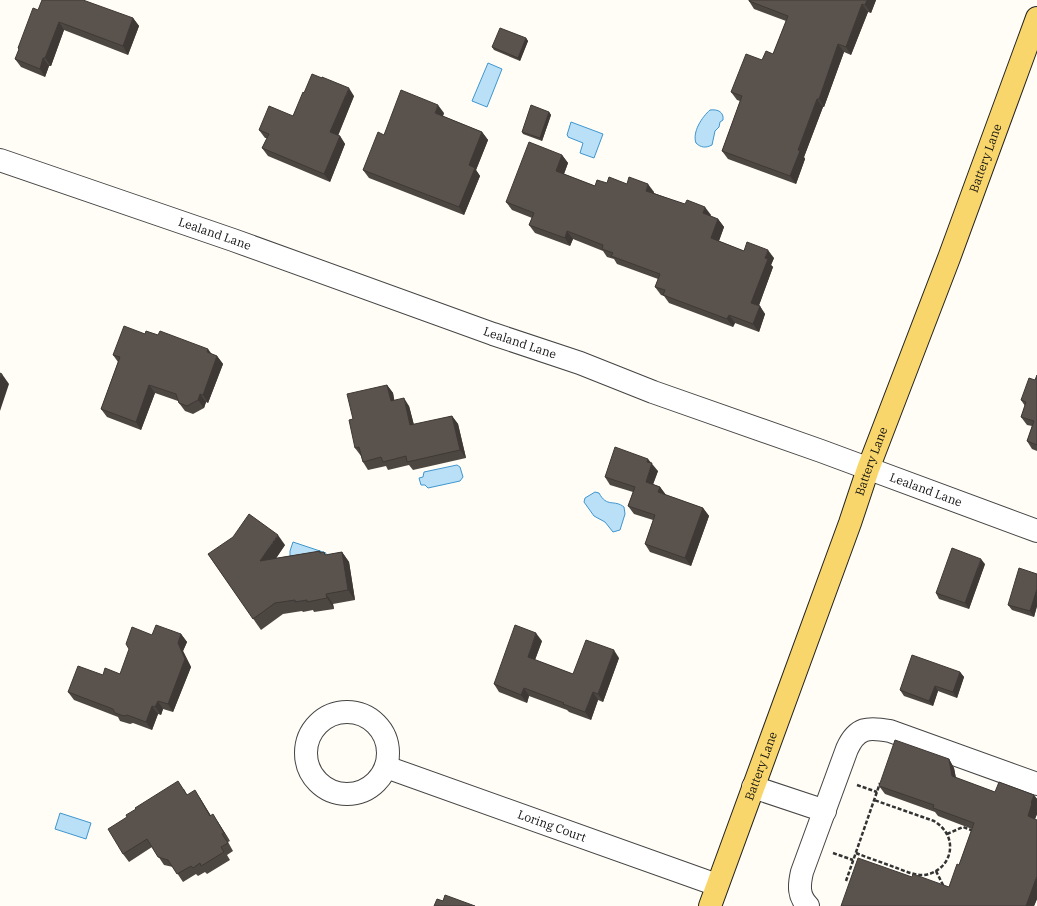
<svg xmlns="http://www.w3.org/2000/svg" width="1037" height="906" viewBox="0 0 1037 906" font-family="'IBM Plex Serif',serif">
	<rect width="100%" height="100%" fill="#fffdf5"/>
	<g fill="#b9e0f7" stroke="#3f96cf">
		<path d="M488 63 502 69 487 107 472 101Z"/>
		<path d="M710 110C718 109 724 112 723 120L720 122 719 127 715 131 712 145C706 148 701 148 696 143 692 132 702 117 710 110Z"/>
		<path d="M571 122 603 134 594 158 580 153 583 143 568 137V136L567 135Z"/>
		<path d="M457 465 460 467 463 477 460 481 428 488 425 485H421L419 478 423 477 424 472Z"/>
		<path d="M595 492 599 493C607 508 614 499 624 507L625 514 620 530 613 532 605 522 594 516 584 502 585 498Z"/>
		<path d="M293 542 326 553 325 559 290 556V551Z"/>
		<path d="M60 813 91 823 86 839 55 829Z"/>
	</g>
	<g fill="none" stroke-linecap="round" stroke-linejoin="round">
		<defs>
			<g id="minor">
				<path id="s1" d="M0 160 233 240 493 334 580 363 653 392 821 451 1037 531"/>
				<circle cx="347" cy="753" r="41"/>
				<path id="s2" d="M386 767 717 885"/>
				<path d="M753 787 825 811"/>
				<path d="M808 906C798 896 799 885 802 872L847 749C857 727 868 727 890 731L1037 784"/>
			</g>
			<g id="major">
				<path id="s3" d="M710 906 850 523 868 469 949 258 1037 18"/>
			</g>
		</defs>
		<use href="#minor" stroke="#444" stroke-width="24"/>
		<use href="#major" stroke="#222" stroke-width="24"/>
		<g stroke="#333" stroke-width="2.5" stroke-dasharray="4 2" stroke-linecap="butt">
			<path d="M857 785 877 792"/>
			<path d="M947 834 963 827 974 831"/>
			<path d="M833 853 853 860"/>
			<path d="M856 853C868 858 881 862 894 867 902 870 911 874 920 875 935 876 949 864 950 849 951 837 944 827 934 821L874 800"/>
			<path d="M936 871 944 887"/>
			<path d="M846 881 880 783"/>
		</g>
		<use href="#minor" stroke="#fff" stroke-width="22"/>
		<use href="#major" stroke="#f9d66b" stroke-width="22"/>
	</g>
	<g fill="#4d4742">
		<path d="M749 0H876L871 13 868 12 851 55 844 52 824 107H823L804 157 805 159 796 184 728 159 722 151 740 101 737 100 731 92 762 60 773 54 786 21 754 9 749 1Z"/>
		<path d="M38 10 133 18 139 26 128 55 64 30 51 66H49L45 77 21 67 15 59 19 50 18 48Z"/>
		<path d="M526 38 528 41 520 61 494 50 492 47Z"/>
		<path d="M304 93 354 96 338 136H340L345 144 330 182 268 156 262 148 267 138H265L259 130 293 116Z"/>
		<path d="M549 112 551 115 542 141 523 134 522 132Z"/>
		<path d="M444 113 443 116 482 132 488 140 476 170 480 176 464 215 369 178 363 170 384 135Z"/>
		<path d="M562 155 568 163 564 174 595 186 607 183 627 184 654 192V193L711 215 710 216 718 219 724 227 719 241 744 251 774 258 771 265 773 267 759 305 765 314 759 332 735 323 733 327 669 303 664 296 661 295 655 287 658 279 617 264 614 259 607 257 603 251 573 239 570 246 535 233 529 225 532 218 512 210 506 202Z"/>
		<path d="M145 334 217 356 223 364 208 403 206 402 204 408 193 414 185 411 179 403 178 401 155 393 141 430 107 417 101 409 118 362 113 355Z"/>
		<path d="M1037 375V451L1032 449 1027 441 1032 426 1027 425 1021 417 1025 406 1021 400 1035 380Z"/>
		<path d="M387 385 393 393 394 400 409 406 414 425 452 416 458 424 466 458 413 470 409 465 388 470 386 466 368 470 363 462 361 456 355 448 353 419Z"/>
		<path d="M658 471 653 484 660 487 666 495 703 508 709 516 691 566 650 552 645 544 653 520 634 514 628 506 633 492 610 485 605 477Z"/>
		<path d="M285 545 276 558 320 551 321 553 326 555 342 552 349 562 355 600 333 604 334 609 314 612 313 610 303 612 302 611 283 614 261 630 208 554Z"/>
		<path d="M985 564 969 609 939 599 936 593Z"/>
		<path d="M1037 574V606L1034 617 1012 610 1008 605Z"/>
		<path d="M181 634 187 642 183 651 191 667 173 712 163 709 161 715 158 714 152 730 133 723 130 724 120 721 118 717 74 700 68 692 103 675 120 674 152 635Z"/>
		<path d="M542 641 535 660 573 674 619 658 603 702 598 700 591 720 569 712 567 710 529 696 527 703 499 692 494 684Z"/>
		<path d="M960 672 964 677 957 698 938 691 933 706 904 696 900 690Z"/>
		<path d="M949 759 954 768 956 778 995 792 1034 795 1037 799V814L1035 819 1037 899 1034 906H841L912 877 949 887 959 865 972 829 938 816 935 812 885 794 879 786Z"/>
		<path d="M184 789 187 795 200 798 211 816 218 822 230 841 228 842 233 851 227 855 230 860 207 874 205 872 198 876 196 874 183 882 173 867 164 865 152 847 129 862 123 854Z"/>
	</g>
	<g fill="#3f3936">
		<path d="M867 0H876L871 13 865 5Z"/>
		<path d="M862 4 868 12 851 55 846 47Z"/>
		<path d="M133 18 139 26 128 55 123 46Z"/>
		<path d="M59 22 64 30 51 66 45 58Z"/>
		<path d="M526 38 528 41 520 61 518 58Z"/>
		<path d="M838 44 844 52 824 107 819 99Z"/>
		<path d="M43 58 49 66 45 77 40 69Z"/>
		<path d="M349 88 354 96 336 140 330 132Z"/>
		<path d="M817 99 823 107 804 157 805 159 796 184 790 176 798 150Z"/>
		<path d="M438 105 444 113 441 121 435 113Z"/>
		<path d="M549 112 551 115 542 141 540 138Z"/>
		<path d="M482 132 488 140 476 170 480 176 464 215 459 207 469 165Z"/>
		<path d="M340 136 345 144 330 182 324 174Z"/>
		<path d="M562 155 568 163 562 179 556 171Z"/>
		<path d="M648 184 654 192 652 199 646 191Z"/>
		<path d="M705 207 711 215 708 221 703 213Z"/>
		<path d="M718 219 724 227 717 246 711 238Z"/>
		<path d="M567 231 573 239 570 246 565 238Z"/>
		<path d="M768 250 774 258 771 265 773 267 757 311 751 303 765 258Z"/>
		<path d="M760 306 765 314 759 332 753 324Z"/>
		<path d="M729 315 735 323 733 327 727 319Z"/>
		<path d="M208 349 214 357 207 352Z"/>
		<path d="M217 356 223 364 208 403 203 395Z"/>
		<path d="M2 374 9 384 0 411V379Z"/>
		<path d="M149 385 155 393 141 430 136 422Z"/>
		<path d="M387 385 393 393 396 409 391 401Z"/>
		<path d="M200 394 206 402 204 408 198 400Z"/>
		<path d="M404 398 409 406 416 433 410 425Z"/>
		<path d="M452 416 458 424 466 458 460 450Z"/>
		<path d="M648 459 658 471 651 490 646 482 647 462Z"/>
		<path d="M660 487 666 495 658 492Z"/>
		<path d="M703 508 709 516 691 566 685 558Z"/>
		<path d="M278 535 285 545 267 572 260 561Z"/>
		<path d="M342 552 349 562 355 600 348 590Z"/>
		<path d="M981 559 985 564 969 609 965 603Z"/>
		<path d="M1037 589V606L1034 617 1030 611Z"/>
		<path d="M326 594 333 604 334 609 327 598Z"/>
		<path d="M536 633 542 641 533 665 528 657Z"/>
		<path d="M181 634 187 642 183 651 191 667 173 712 168 704 178 643Z"/>
		<path d="M614 650 619 658 603 702 598 694Z"/>
		<path d="M960 672 964 677 957 698 953 692Z"/>
		<path d="M935 686 938 691 933 706 929 701Z"/>
		<path d="M524 688 529 696 527 703 521 695Z"/>
		<path d="M593 692 598 700 591 720 585 712Z"/>
		<path d="M158 701 163 709 161 715 155 707Z"/>
		<path d="M152 706 158 714 152 730 146 722Z"/>
		<path d="M949 759 954 768 957 784 952 776Z"/>
		<path d="M195 790 200 798 216 824 210 816Z"/>
		<path d="M1034 795 1037 799V814L1033 824 1028 816Z"/>
		<path d="M213 814 218 822 230 841 224 833Z"/>
		<path d="M1037 876V899L1034 906H1026Z"/>
	</g>
	<g fill="#5a524d" stroke="#3f3936">
		<path d="M42 0H83L133 18 123 46 59 22 45 58H43L40 69 15 59 19 49 18 48 33 8 38 10Z"/>
		<path d="M749 0H867L865 5 862 4 846 47 838 44 819 99H817L798 150 800 151 790 176 722 151 742 96 731 92 746 54 762 60 766 51 773 54 788 16 749 1Z"/>
		<path d="M500 28 526 38 518 58 492 47Z"/>
		<path d="M312 74 322 78V77L349 88 330 132 340 136 324 174 262 148 269 134 259 130 269 106 293 116 303 92 304 93Z"/>
		<path d="M401 90 438 105 435 113 482 132 469 165 475 168 459 207 363 170 378 132 384 135Z"/>
		<path d="M531 105 549 112 540 138 522 132Z"/>
		<path d="M529 142 562 155 556 171 595 186 597 180 607 183 609 177 627 184 629 177 648 184 646 191 685 204 687 200 705 207 703 213 718 219 711 238 744 251 747 242 768 250 765 258 768 259 751 303 760 306 753 324 729 315 727 319 663 295 665 290 655 287 660 274 611 256 613 253 602 249 603 245 567 231 565 238 529 225 534 213 506 202Z"/>
		<path d="M124 326 145 334 146 331 158 335 160 331 208 349 207 352 217 356 203 395 200 394 198 400 187 406 179 403 176 394 149 385 136 422 101 409 120 357 113 355Z"/>
		<path d="M0 373 2 374 0 379Z"/>
		<path d="M1037 375V445L1027 441 1034 421 1021 417 1026 402 1021 400 1029 378 1035 380Z"/>
		<path d="M387 385 391 401 404 398 410 425 452 416 460 450 407 462 406 456 383 462 381 457 363 462 359 447 355 448 349 420 353 419 347 394Z"/>
		<path d="M615 447 648 459 647 462 652 463 646 482 660 487 658 492 703 508 685 558 645 544 655 515 628 506 635 487 605 477Z"/>
		<path d="M249 514 278 535 260 561 320 551V553L324 552 325 555 342 552 348 590 326 594 327 598 307 602V600L295 602V600L275 603 253 619 208 554 233 537Z"/>
		<path d="M952 548 981 559 965 603 936 593Z"/>
		<path d="M1019 568 1037 574V589L1030 611 1008 605Z"/>
		<path d="M156 625 181 634 178 643 185 659 168 704 158 701 155 707 152 706 146 722 127 715 124 716 115 713 113 709 68 692 78 666 103 675 105 668 120 674 129 649 126 644 132 627 152 635Z"/>
		<path d="M515 625 536 633 528 657 573 674 586 640 614 650 598 694 593 692 585 712 563 704 564 703 524 688 521 695 494 684Z"/>
		<path d="M912 655 960 672 953 692 935 686 929 701 900 690Z"/>
		<path d="M895 740 949 759 952 776 995 792 999 782 1034 795 1031 803H1032L1028 816 1037 820V876L1026 906H841L858 858 912 877 913 874 949 887 957 864 959 865 974 823 933 808 934 805 879 786Z"/>
		<path d="M178 781 187 795 195 790 210 816 213 814 224 833 222 834 228 843 221 847 224 852 201 866 200 863 193 868 191 866 177 874 168 860 158 857 147 839 123 854 108 829 127 817 126 815 136 809 135 808Z"/>
		<path d="M445 895 475 906H434L437 899 443 901Z"/>
	</g>
	<g text-anchor="middle" stroke-width="4" stroke-linejoin="round" paint-order="stroke">
		<g font-size="12" fill="#111" stroke="#fff">
			<text dy="4" stroke="none"><textPath href="#s3" startOffset="797">Battery Lane</textPath></text>
			<text dy="4" stroke="none"><textPath href="#s1" startOffset="227">Lealand Lane</textPath></text>
			<text dy="4" stroke="none"><textPath href="#s1" startOffset="551">Lealand Lane</textPath></text>
			<text dy="4" stroke="none"><textPath href="#s3" startOffset="473">Battery Lane</textPath></text>
			<text dy="4" stroke="none"><textPath href="#s1" startOffset="983">Lealand Lane</textPath></text>
			<text dy="4" stroke="none"><textPath href="#s3" startOffset="149">Battery Lane</textPath></text>
			<text dy="4" stroke="none"><textPath href="#s2" startOffset="176">Loring Court</textPath></text>
		</g>
	</g>
</svg>
